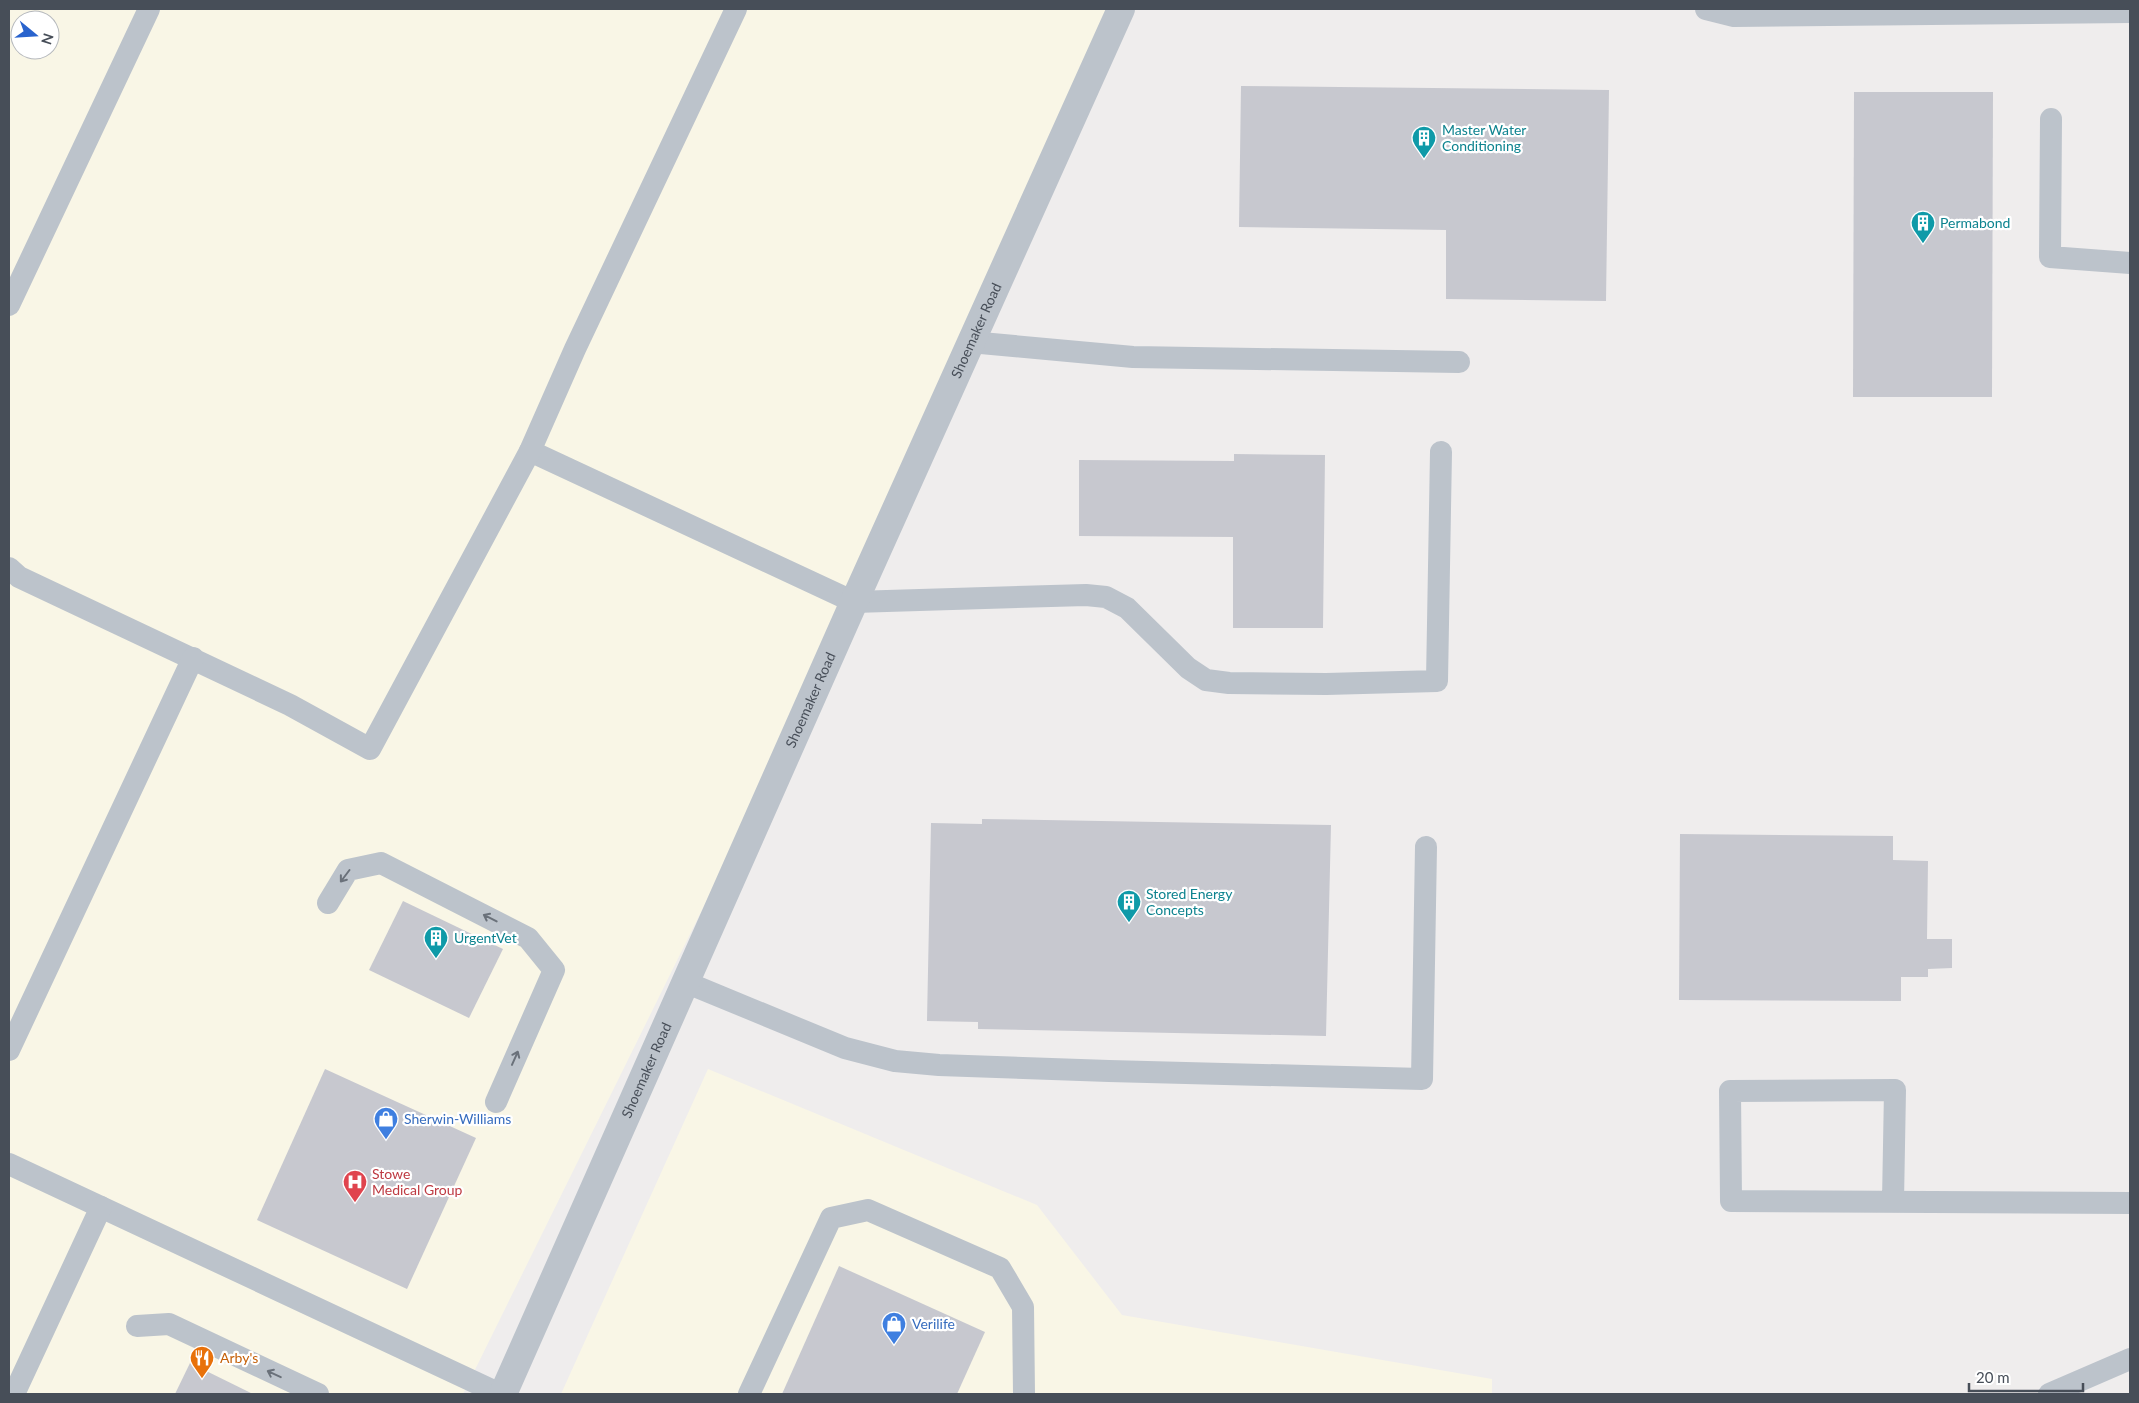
<svg xmlns="http://www.w3.org/2000/svg" width="2139" height="1403" viewBox="0 0 2139 1403" font-family="Lato,sans-serif">
	<rect width="100%" height="100%" fill="#efeded"/>
	<g fill="#f9f6e6" fill-rule="evenodd">
		<path d="M9 9H1122L854 602 463 1394H9ZM20 20H50V50H20Z"/>
		<path d="M708 1069 1037 1205 1122 1315 1492 1379V1394H561Z"/>
	</g>
	<g fill="#c7c8cf">
		<path d="M1241 86 1609 90 1606 301 1446 299V230L1239 227Z"/>
		<path d="M1854 92H1993L1992 397H1853Z"/>
		<path d="M1234 454 1325 455 1323 628H1233V537L1079 536V460L1234 461Z"/>
		<path d="M982 819 1331 825 1326 1036 978 1029V1022L927 1021 931 823 982 824Z"/>
		<path d="M1680 834 1893 836V860L1928 861 1927 939H1952V968L1928 969V977H1901V1001L1679 1000Z"/>
		<path d="M403 901 503 949 469 1018 369 970Z"/>
		<path d="M325 1069 476 1138 407 1289 257 1220Z"/>
		<path d="M839 1266 985 1332 957 1394H782Z"/>
		<path d="M190 1363 253 1394H175Z"/>
	</g>
	<g fill="none" stroke-linecap="round" stroke-linejoin="round">
		<g stroke="#bcc3cb" stroke-width="22">
			<path d="M1706 9 1734 16 2130 12"/>
			<path d="M2051 119 2050 257 2130 263"/>
			<path d="M9 305 149 9"/>
			<path d="M970 342 1133 357 1459 362"/>
			<path d="M530 451 854 602 1086 595 1106 597 1127 608 1188 668 1206 680 1229 683 1326 684 1437 681 1441 452"/>
			<path d="M9 568 19 577 290 705 370 749 530 451 575 349 736 9"/>
			<path d="M328 903 348 870 381 863 528 938 554 970 496 1102"/>
			<path d="M685 982 845 1048 895 1061 939 1065 1109 1071 1422 1079 1426 847"/>
			<path d="M9 1050 193 658"/>
			<path d="M9 1164 500 1394"/>
			<path d="M1893 1201 1895 1090 1730 1091 1731 1201 2130 1203"/>
			<path d="M137 1326 169 1324 318 1394"/>
			<path d="M14 1394 101 1207"/>
			<path d="M749 1394 831 1218 868 1210 1000 1268 1023 1307 1024 1394"/>
			<path d="M2049 1394 2130 1359"/>
		</g>
		<path stroke="#bcc3cb" stroke-width="28" id="s1" d="M503 1394 854 602 1121 9"/>
	</g>
	<defs><path id="oneway-shaft" d="M-6 0H5M1.5-3L5.5 0L1.5 3" fill="none" stroke-width="1.6" stroke-linecap="round" stroke-linejoin="round" transform="scale(1.25)"/></defs>
	<g stroke="#6a717a">
		<use href="#oneway-shaft" transform="translate(345 876) rotate(127)"/>
		<use href="#oneway-shaft" transform="translate(490 918) rotate(-153)"/>
		<use href="#oneway-shaft" transform="translate(515 1058) rotate(-66)"/>
		<use href="#oneway-shaft" transform="translate(274 1374) rotate(-155)"/>
	</g>
	<defs>
		<symbol id="building-pin" viewBox="-11 -11 22 30"><path d="M0 17L-7.5 6A9.5 9.5 0 1 1 7.5 6Z" fill="#0f9aa8" stroke="#fff"/><path d="M-4-6H4V6H1V3H-1V6H-4ZM-2.5-4.3h1.7v1.8h-1.7ZM.8-4.3h1.7v1.8H.8ZM-2.5-1h1.7V.8h-1.7ZM.8-1h1.7V.8H.8Z" fill="#fff"/></symbol>
		<symbol id="shop-pin" viewBox="-11 -11 22 30"><path d="M0 17L-7.5 6A9.5 9.5 0 1 1 7.5 6Z" fill="#3f7fe0" stroke="#fff"/><path d="M-5-2.5h2.3a2.7 3.5 0 0 1 5.4 0H5L5.5 6h-11ZM-1.5-2.5h3a1.5 2.3 0 0 0-3 0Z" fill="#fff"/></symbol>
		<symbol id="hospital-pin" viewBox="-11 -11 22 30"><path d="M0 17L-7.5 6A9.5 9.5 0 1 1 7.5 6Z" fill="#e0444e" stroke="#fff"/><path d="M-5-5h3v3.5h4V-5h3V5h-3V1.5h-4V5h-3Z" fill="#fff"/></symbol>
		<symbol id="restaurant-pin" viewBox="-11 -11 22 30"><path d="M0 17L-7.5 6A9.5 9.5 0 1 1 7.5 6Z" fill="#e8710a" stroke="#fff"/><path d="M-5-6h1v4h1v-4h1v4h1v-4h1v5L-1.5 .5V6h-2V.5L-5-1ZM5-6V6H3V1.5H1.5Q1.5-4 5-6Z" fill="#fff"/></symbol>
	</defs>
	<g fill-rule="evenodd">
		<use href="#building-pin" x="1410" y="124" width="28" height="38"/>
		<use href="#building-pin" x="1909" y="209" width="28" height="38"/>
		<use href="#building-pin" x="1115" y="888" width="28" height="38"/>
		<use href="#building-pin" x="422" y="924" width="28" height="38"/>
		<use href="#shop-pin" x="372" y="1105" width="28" height="38"/>
		<use href="#hospital-pin" x="341" y="1168" width="28" height="38"/>
		<use href="#shop-pin" x="880" y="1310" width="28" height="38"/>
		<use href="#restaurant-pin" x="188" y="1344" width="28" height="38"/>
	</g>
	<g text-anchor="middle" stroke-width="4.5" stroke-linejoin="round" paint-order="stroke">
		<g font-size="14" fill="#0d838f" stroke="#fff" text-anchor="start">
			<text x="1442" y="135">Master Water<tspan x="1442" dy="16">Conditioning</tspan></text>
			<text x="1940" y="228">Permabond</text>
			<text x="1146" y="899">Stored Energy<tspan x="1146" dy="16">Concepts</tspan></text>
			<text x="454" y="943">UrgentVet</text>
		</g>
		<g font-size="14" fill="#474e58" stroke="#fff">
			<text dy="5" stroke="none"><textPath href="#s1" startOffset="1164">Shoemaker Road</textPath></text>
			<text dy="5" stroke="none"><textPath href="#s1" startOffset="759">Shoemaker Road</textPath></text>
			<text dy="5" stroke="none"><textPath href="#s1" startOffset="354">Shoemaker Road</textPath></text>
		</g>
		<g font-size="14" fill="#366cbe" stroke="#fff" text-anchor="start">
			<text x="404" y="1124">Sherwin-Williams</text>
			<text x="912" y="1329">Verilife</text>
		</g>
		<g font-size="14" fill="#be3a42" stroke="#fff" text-anchor="start">
			<text x="372" y="1179">Stowe<tspan x="372" dy="16">Medical Group</tspan></text>
		</g>
		<g font-size="14" fill="#c56008" stroke="#fff" text-anchor="start">
			<text x="220" y="1363">Arby's</text>
		</g>
	</g>
	<rect width="2139" height="1403" fill="none" stroke="#474e58" stroke-width="20"/>
	<g transform="translate(35 35) rotate(108)"><circle r="24" fill="#ffffff" stroke="#b5b8bc"/>
	<path d="M0-4L9 19L0 12L-9 19Z" fill="#2963cd"/>
	<text y="-8" font-size="14" font-weight="bold" text-anchor="middle" fill="#474e58">N</text>
	</g>
	<path d="M1969 1383v8h114v-8" fill="none" stroke="#474e58" stroke-width="2.5"/>
	<text x="1976" y="1383" font-size="15" fill="#474e58" stroke="#ffffff" stroke-width="4" paint-order="stroke">20 m</text>
</svg>
